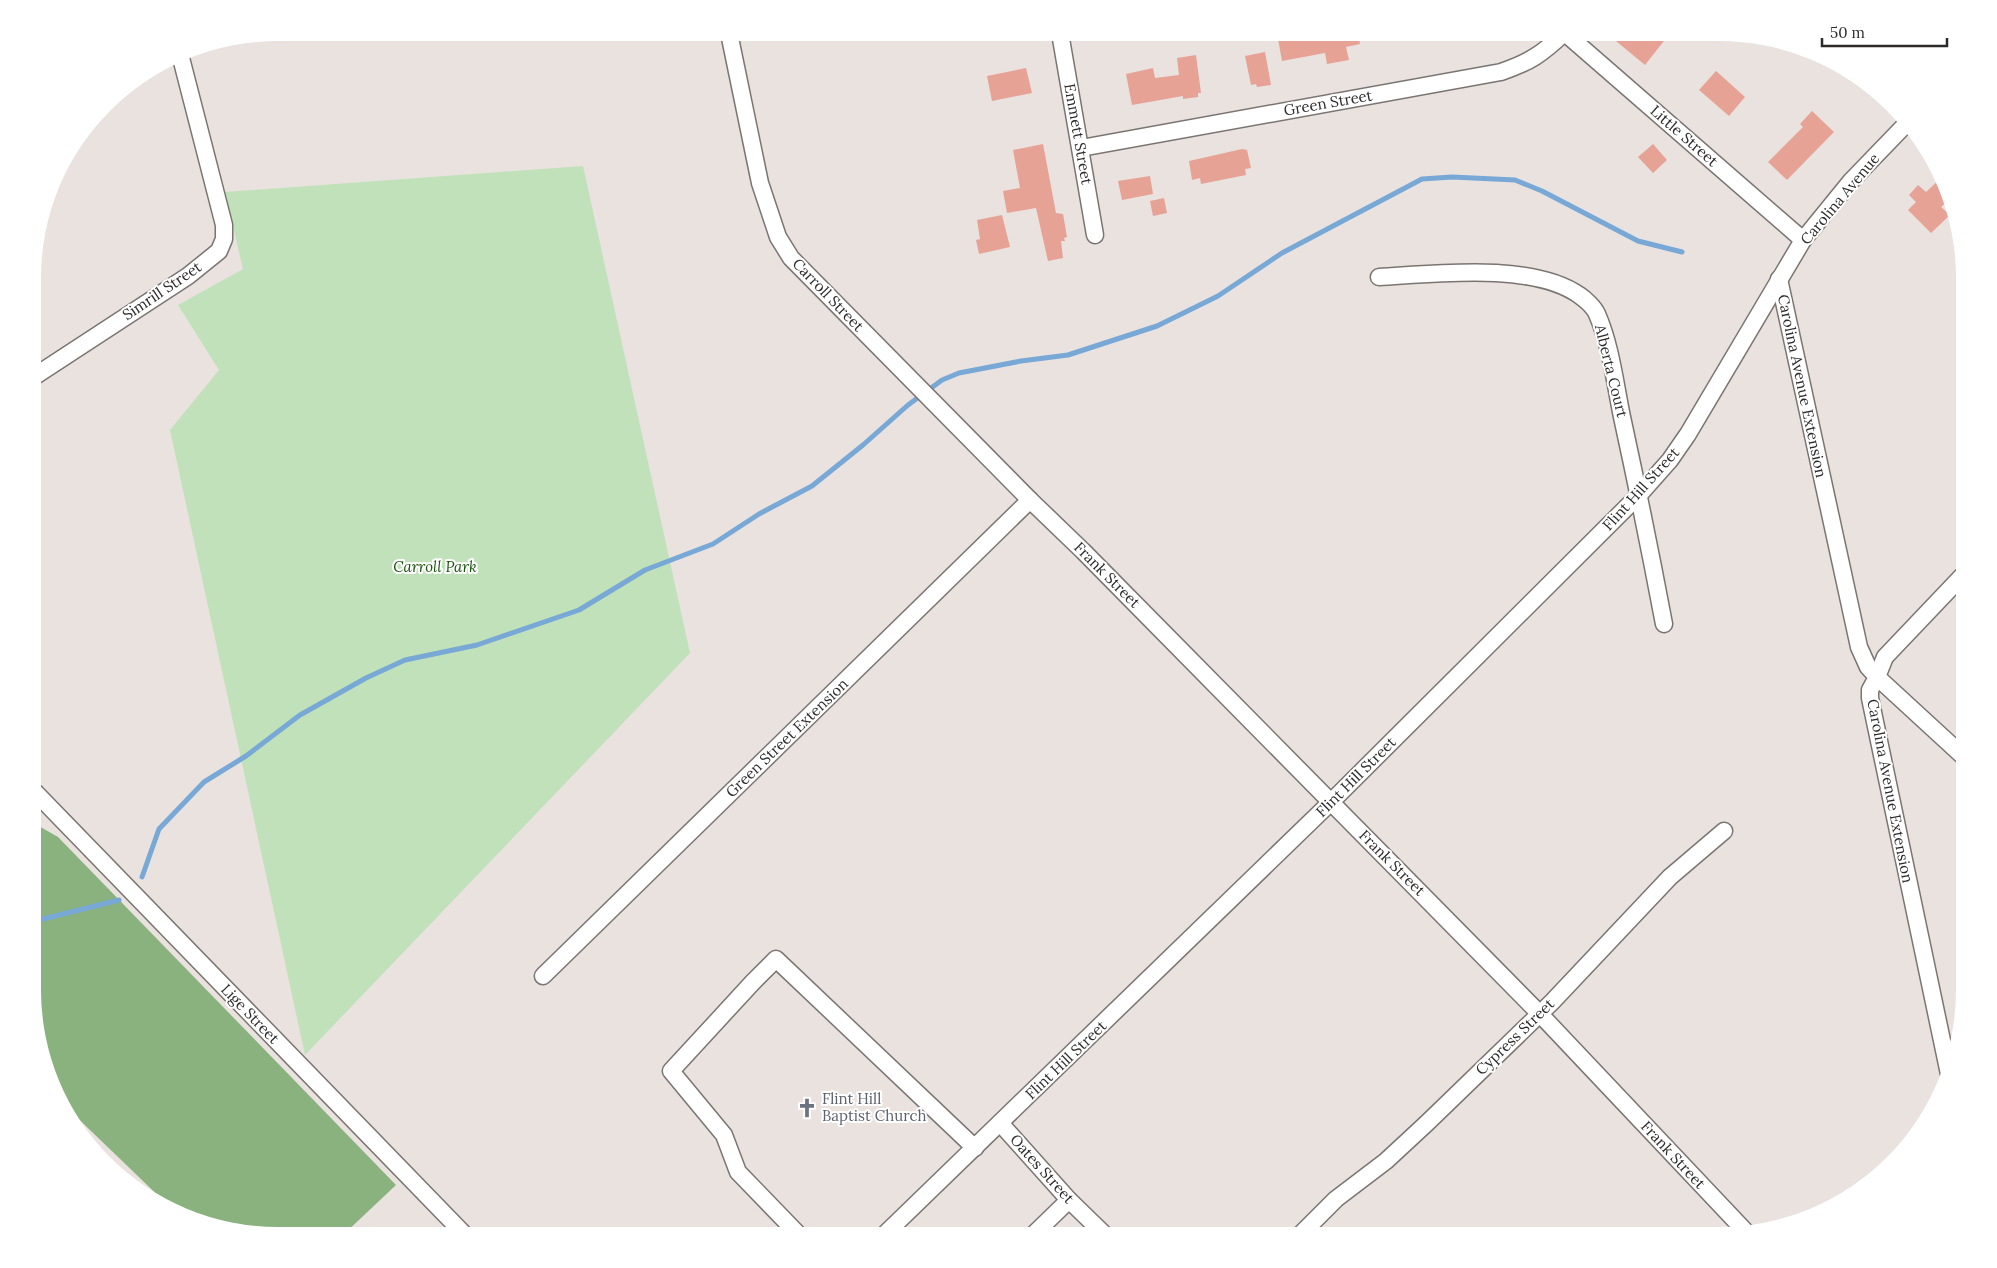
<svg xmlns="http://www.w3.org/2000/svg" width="1997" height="1268" viewBox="0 0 1997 1268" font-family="Lora,serif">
	<rect width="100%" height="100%" fill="#e9e2df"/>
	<path fill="#c1e1ba" d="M583 166 690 653 305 1055 170 430 219 370 178 305 243 269 225 192Z"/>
	<path fill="#89b27f" d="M37 825 58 837 396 1185 343 1235H278L200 1223 171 1208 63 1104 35 1021V826Z"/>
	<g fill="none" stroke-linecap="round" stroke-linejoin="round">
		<g stroke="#78a8d6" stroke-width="5">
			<path d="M142 877 159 829 204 782 246 756 300 715 366 678 405 660 477 645 579 610 645 570 713 544 759 514 812 486 863 445 908 405 942 380 959 373 1021 361 1068 355 1157 326 1218 296 1282 253 1422 179 1452 177 1515 180 1542 191 1638 241 1682 252"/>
			<path d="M35 921 119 900"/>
		</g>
	</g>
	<g fill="#e7a296">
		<path d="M1314 32H1358L1360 44 1346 47 1349 60 1327 64 1325 53 1282 61 1278 39Z"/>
		<path d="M1605 32H1671L1645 65Z"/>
		<path d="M1265 52 1271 85 1257 87 1256 84 1251 85 1245 56Z"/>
		<path d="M1196 55 1201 93H1198V97L1183 99V96L1132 105 1126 74 1153 68 1155 78 1179 75 1177 58Z"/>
		<path d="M1026 68 1032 93 992 101 987 76Z"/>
		<path d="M1716 71 1745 97 1729 116 1699 90Z"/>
		<path d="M1812 111 1834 132 1787 180 1768 162 1803 127 1800 124Z"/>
		<path d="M1043 144 1056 213 1063 214 1067 237 1064 238 1065 241H1061L1063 258 1048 261 1036 208 1007 213 1003 191 1020 188 1013 150Z"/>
		<path d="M1653 144 1667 160 1653 173 1638 157Z"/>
		<path d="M1242 149 1247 150 1251 168 1245 169 1246 175 1201 184 1200 178 1192 180 1189 161Z"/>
		<path d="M1150 176 1153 194 1122 200 1118 181Z"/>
		<path d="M1941 178 1950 199 1941 207 1950 215 1931 233 1908 210 1916 202 1909 195 1918 185 1926 192Z"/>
		<path d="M1164 198 1167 213 1153 216 1150 201Z"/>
		<path d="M1002 215 1010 247 979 254 976 240 980 239 977 220Z"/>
	</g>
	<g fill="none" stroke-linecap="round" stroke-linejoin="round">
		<defs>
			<g id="minor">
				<path d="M729 33 760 183 778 237 791 258 1030 500 1083 551 1539 1013 1747 1233"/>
				<path d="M1060 33 1095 235"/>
				<path d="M1565 33 1803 240"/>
				<path d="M1081 148 1501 72C1530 62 1542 54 1564 33"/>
				<path d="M1379 277C1434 274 1532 262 1579 295 1585 299 1594 307 1597 314 1611 346 1615 383 1622 417 1637 486 1651 555 1664 624"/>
				<path d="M1779 279 1859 647 1868 667 1877 677 1870 690V698L1949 1074"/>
				<path d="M35 376 188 276 219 251 224 239V225L180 54"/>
				<path d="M1964 574 1885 657 1877 677 1964 757"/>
				<path d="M35 792 465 1235"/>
				<path d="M543 976 1030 500"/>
				<path d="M1000 1123 1069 1200 1105 1235"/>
				<path d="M799 1235 738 1172 724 1135 671 1071 753 982 776 959 975 1148"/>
				<path d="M884 1235 1331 802 1639 495 1670 460 1688 434 1803 240 1851 181 1907 123"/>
				<path d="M1033 1235 1069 1200"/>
				<path d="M1300 1235 1336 1199 1386 1161 1427 1123 1552 1002 1670 877 1724 831"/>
			</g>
		</defs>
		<use href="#minor" stroke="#7b7572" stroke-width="19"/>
		<use href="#minor" stroke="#fff" stroke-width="16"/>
	</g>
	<defs>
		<symbol id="church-bare" viewBox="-9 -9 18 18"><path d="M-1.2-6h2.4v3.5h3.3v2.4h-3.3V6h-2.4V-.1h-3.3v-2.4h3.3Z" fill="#6b7280" stroke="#fff" stroke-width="2.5" paint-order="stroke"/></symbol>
	</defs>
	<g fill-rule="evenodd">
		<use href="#church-bare" x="793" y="1094" width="28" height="28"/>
	</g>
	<g text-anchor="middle" stroke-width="4" stroke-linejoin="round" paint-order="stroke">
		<g font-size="15" fill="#2d2b2a" stroke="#fff">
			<text transform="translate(1328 103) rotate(-10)" y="5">Green Street</text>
			<text transform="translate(1078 134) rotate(80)" y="5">Emmett Street</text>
			<text transform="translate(1684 136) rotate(41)" y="5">Little Street</text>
			<text transform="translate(1840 199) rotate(-50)" y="5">Carolina Avenue</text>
			<text transform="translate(162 291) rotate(-34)" y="5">Simrill Street</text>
			<text transform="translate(828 295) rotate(46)" y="5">Carroll Street</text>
			<text transform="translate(1611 371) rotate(76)" y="5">Alberta Court</text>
			<text transform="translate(1802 386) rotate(78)" y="5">Carolina Avenue Extension</text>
			<text transform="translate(1641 489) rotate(-48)" y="5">Flint Hill Street</text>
			<text transform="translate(1107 575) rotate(45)" y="5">Frank Street</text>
			<text transform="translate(787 738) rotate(-44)" y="5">Green Street Extension</text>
			<text transform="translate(1356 777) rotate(-45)" y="5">Flint Hill Street</text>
			<text transform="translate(1890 791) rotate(79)" y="5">Carolina Avenue Extension</text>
			<text transform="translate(1392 863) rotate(45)" y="5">Frank Street</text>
			<text transform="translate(250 1014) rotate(46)" y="5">Lige Street</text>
			<text transform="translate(1515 1037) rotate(-44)" y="5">Cypress Street</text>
			<text transform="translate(1066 1060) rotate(-44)" y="5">Flint Hill Street</text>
			<text transform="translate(1673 1155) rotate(47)" y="5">Frank Street</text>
			<text transform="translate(1042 1169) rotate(48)" y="5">Oates Street</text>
		</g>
		<g font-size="15" font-style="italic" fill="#1b520c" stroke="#fff">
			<text x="435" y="572">Carroll Park</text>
		</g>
		<g font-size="15" fill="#5b616d" stroke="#fff" text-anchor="start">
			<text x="822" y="1104">Flint Hill<tspan x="822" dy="17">Baptist Church</tspan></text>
		</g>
	</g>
	<path d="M0 0H1997V1268H0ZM278 41H1719A237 237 0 0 1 1956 278V990A237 237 0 0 1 1719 1227H278A237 237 0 0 1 41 990V278A237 237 0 0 1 278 41Z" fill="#fff" fill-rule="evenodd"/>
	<path d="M1822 38v8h125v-8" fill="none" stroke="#2d2b2a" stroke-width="2.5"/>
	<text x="1830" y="38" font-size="15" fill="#2d2b2a" stroke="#ffffff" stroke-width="4" paint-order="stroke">50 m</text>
</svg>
